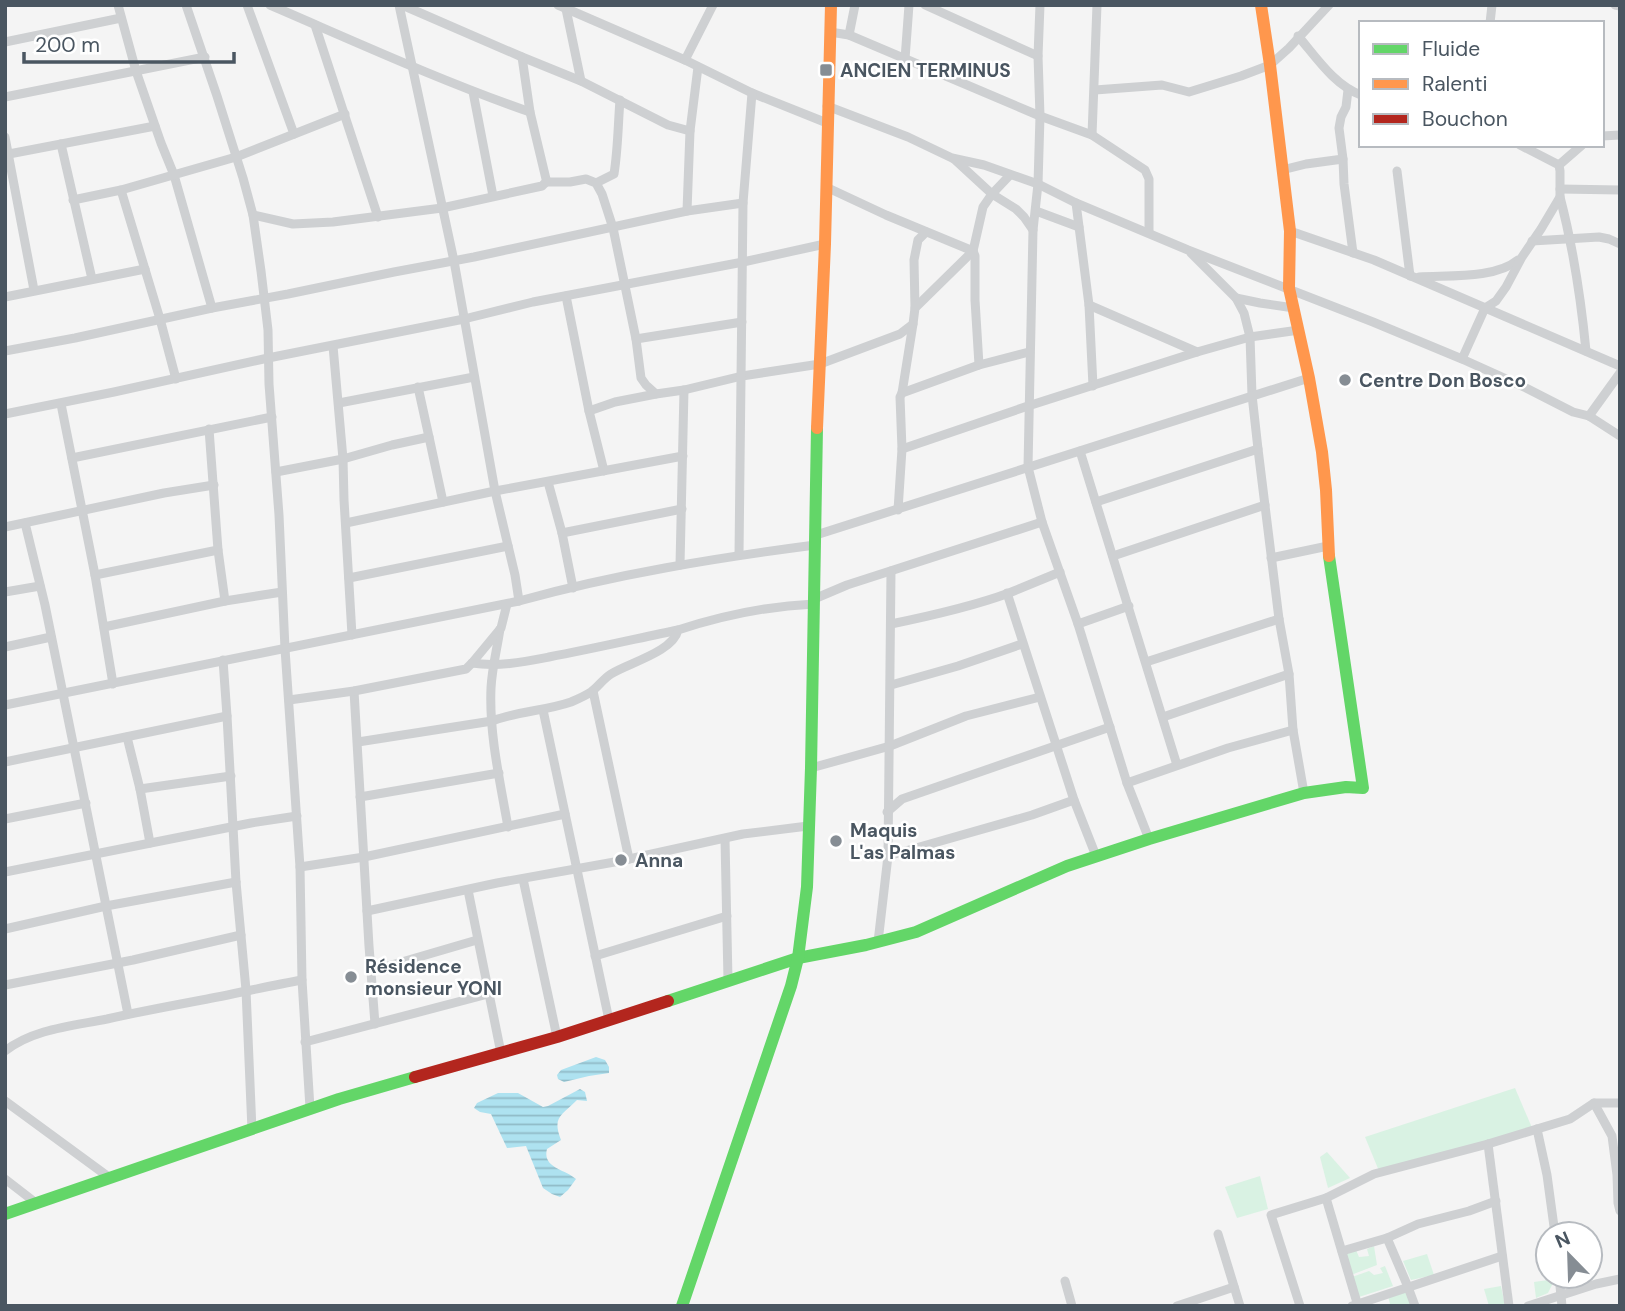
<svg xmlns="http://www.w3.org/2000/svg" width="1625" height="1311" viewBox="0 0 1625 1311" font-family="'DM Sans',sans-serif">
	<defs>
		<pattern id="water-rules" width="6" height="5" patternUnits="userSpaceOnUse" patternTransform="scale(1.75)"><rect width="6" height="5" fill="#aee2f0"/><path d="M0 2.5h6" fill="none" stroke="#90bac6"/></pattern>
	</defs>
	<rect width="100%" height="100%" fill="#f4f4f4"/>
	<g fill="#d9f2e3">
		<path d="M1515 1088 1533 1130 1379 1171 1365 1137Z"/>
		<path d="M1327 1152 1350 1178 1328 1188 1320 1157Z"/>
		<path d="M1260 1176 1268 1209 1237 1218 1225 1187Z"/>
		<path d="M1374 1246 1377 1265 1351 1275 1345 1255 1356 1250 1359 1257 1369 1256 1367 1249Z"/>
		<path d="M1427 1254 1434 1275 1411 1280 1403 1261Z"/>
		<path d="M1385 1266 1393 1286 1359 1297 1352 1277 1369 1271 1374 1275 1383 1273 1380 1268Z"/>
		<path d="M1555 1279 1548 1293 1536 1298 1534 1282Z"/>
		<path d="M1501 1286 1505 1306H1489L1484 1289Z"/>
		<path d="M1407 1291 1411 1304 1407 1306H1387L1390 1304 1388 1296Z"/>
	</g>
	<g fill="url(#water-rules)">
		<path d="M596 1057 605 1060 609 1067V1073L589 1076 564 1082 558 1079 557 1075 561 1070Z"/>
		<path d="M580 1089 585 1092 587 1101 577 1100C561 1116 552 1117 561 1140L547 1149C542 1168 565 1169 576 1179L568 1190 560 1197 552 1194 543 1188 526 1146 507 1148 491 1114 480 1112 474 1108 477 1103 498 1093H518L543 1107 548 1106Z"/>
	</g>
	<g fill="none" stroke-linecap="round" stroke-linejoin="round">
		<g stroke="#ced0d2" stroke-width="9">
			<path d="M118 5 136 71 161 143 174 175 212 308"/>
			<path d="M186 5 217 96 243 178 253 215 261 271 268 330 269 384 279 515 285 649 300 867 302 980 310 1108"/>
			<path d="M247 5 294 134"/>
			<path d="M270 5C356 42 441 81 530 112"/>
			<path d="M399 5 454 261 495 491 515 575 519 601"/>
			<path d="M402 5 522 57 581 81 668 125 690 131"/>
			<path d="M558 5 685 60 752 93 827 123"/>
			<path d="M925 5 1038 56"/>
			<path d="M1040 5 1038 56 1040 116 1038 184 1033 230 1028 467 1042 522 1078 624 1127 783 1149 839"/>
			<path d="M1615 5 1620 6"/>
			<path d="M566 9 581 81"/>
			<path d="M1490 23 1492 5"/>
			<path d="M315 25 378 217"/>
			<path d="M830 32 849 35 1040 116 1092 135 1145 170 1149 179V232"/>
			<path d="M849 35 855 5"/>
			<path d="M1298 36C1316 57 1334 85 1361 95"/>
			<path d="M5 42 121 18"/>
			<path d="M905 59 909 5"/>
			<path d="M685 60 713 5"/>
			<path d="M1095 90 1162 85 1189 92 1241 76 1270 65 1289 48 1329 5"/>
			<path d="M1348 90 1346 107 1341 117 1339 128 1343 159 1344 184 1353 253"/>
			<path d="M473 92 493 196"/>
			<path d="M5 97 205 57"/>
			<path d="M827 106 908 137 952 158 984 165 1038 184 1076 203 1188 250 1373 322 1462 359 1526 388 1573 412 1589 416 1620 436"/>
			<path d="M1092 135 1097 5"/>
			<path d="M1602 136 1620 135"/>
			<path d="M5 137 34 290"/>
			<path d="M61 144 92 279"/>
			<path d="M9 154 155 126"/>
			<path d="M954 159 992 194 1016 209 1024 217 1033 230"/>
			<path d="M1559 165 1582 145"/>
			<path d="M1282 170 1306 164 1343 159"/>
			<path d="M1397 171 1410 276"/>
			<path d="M546 182H570L586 179 596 183 602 194 613 228 636 339 641 378 646 385 656 394"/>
			<path d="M596 183 614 174C618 149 618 125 620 100"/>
			<path d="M826 187 886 215 973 251"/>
			<path d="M1560 189 1620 190"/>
			<path d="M121 190 160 319 176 379"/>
			<path d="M1560 197C1573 247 1581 299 1586 351"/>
			<path d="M73 200 121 190 236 157 345 114"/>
			<path d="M1076 203 1089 305 1093 386"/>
			<path d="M687 211 690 131 698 67"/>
			<path d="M1036 211 1079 227"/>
			<path d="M253 215 293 224 333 222 442 208 542 186 546 182V179L530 112 522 57"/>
			<path d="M1290 231 1374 260 1620 366"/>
			<path d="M1532 241 1599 237 1609 239 1620 244"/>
			<path d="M973 251 975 256V300L979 365"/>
			<path d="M1191 253 1236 298 1244 313 1250 337 1252 395 1258 449 1279 619 1289 674 1293 730 1304 793"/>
			<path d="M1419 277C1448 275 1495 279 1518 260"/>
			<path d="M566 296 589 411 604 471"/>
			<path d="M5 297 145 269"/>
			<path d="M1236 298 1260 303 1294 308"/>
			<path d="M1089 305 1197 352"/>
			<path d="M915 308 914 260 918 240 926 232"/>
			<path d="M636 339 742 322"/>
			<path d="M333 346 343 459 344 500 352 635"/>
			<path d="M5 351 75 338 212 308 288 294 394 272 474 257 687 211 743 203"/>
			<path d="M1462 359 1485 308 1496 301 1506 287 1522 257 1541 229 1560 197V171L1559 165 1520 145"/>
			<path d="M418 387 429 437"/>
			<path d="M902 393 913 324"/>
			<path d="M339 403 474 377"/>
			<path d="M61 404 95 575 113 684"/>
			<path d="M589 411 615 402 656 394 684 390 742 376 820 364 900 334 913 324 915 308 973 251 983 207 992 194 1010 175"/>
			<path d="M5 414 114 392 268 358 464 319 533 302 743 262 825 244"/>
			<path d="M1589 416 1620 373"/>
			<path d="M209 429 218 550 225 601"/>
			<path d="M902 449 1028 406 1197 352 1250 337 1299 330"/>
			<path d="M1080 451 1177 765"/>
			<path d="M72 458 272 417"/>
			<path d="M276 472 343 459 392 445 429 437 443 502"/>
			<path d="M548 482 562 533 573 588"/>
			<path d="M1096 502 1258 449"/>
			<path d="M898 510 902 449 900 397 902 393 979 365 1029 352"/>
			<path d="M25 523 45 605 128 1014"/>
			<path d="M346 523 495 491 683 456"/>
			<path d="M5 527 164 493 214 485"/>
			<path d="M562 533 682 509"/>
			<path d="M816 535 1309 378"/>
			<path d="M739 555 743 203 752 93"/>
			<path d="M1113 556 1265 505"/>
			<path d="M1271 558 1328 546"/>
			<path d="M680 565 684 390"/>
			<path d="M95 575 218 550"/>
			<path d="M349 578 508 546"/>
			<path d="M5 592 40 586"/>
			<path d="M1007 593 1074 800 1096 856"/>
			<path d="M814 599 847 585 1042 522"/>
			<path d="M891 624C930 616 971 607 1009 593 1026 586 1043 579 1060 572"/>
			<path d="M1078 624 1129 606"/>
			<path d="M104 627 225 601 282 592"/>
			<path d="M500 629C497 649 492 668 491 688 489 734 500 781 508 827"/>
			<path d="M5 647 51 637"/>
			<path d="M223 660 227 716 236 882 246 990 252 1130"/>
			<path d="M1146 662 1279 619"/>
			<path d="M472 663C498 667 523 662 549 657 592 649 635 639 678 630"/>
			<path d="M891 685 958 666 1022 644"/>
			<path d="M354 691 369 946 375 1024"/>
			<path d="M593 691 629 859"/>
			<path d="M289 700 354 691 466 669 472 663 501 628 507 604"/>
			<path d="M5 705 519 601C616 574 716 558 815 545"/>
			<path d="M543 710 609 1020"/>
			<path d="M1163 717 1289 674"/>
			<path d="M127 737 140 789 150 843"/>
			<path d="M358 742 492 721C518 711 545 711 571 702 578 699 585 696 591 692 598 687 603 679 611 674 628 663 673 652 678 630 721 616 768 606 814 604"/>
			<path d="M5 762 227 716"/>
			<path d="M811 768 890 746 966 716 1040 697"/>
			<path d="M1127 783 1228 748 1293 730"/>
			<path d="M140 789 231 776"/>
			<path d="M360 797 499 773"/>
			<path d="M887 812 902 799 1110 727"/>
			<path d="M5 819 86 803"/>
			<path d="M725 839 728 980"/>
			<path d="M888 856 1032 815 1074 800"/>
			<path d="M300 867 364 857 565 814"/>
			<path d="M5 872 251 823 297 816"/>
			<path d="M523 879 557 1037"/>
			<path d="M468 890 501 1053"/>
			<path d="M367 911 497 883 620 861 743 834 808 826"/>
			<path d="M5 929 106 906 236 882"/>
			<path d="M878 942 888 856 891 571"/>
			<path d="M595 956 727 916"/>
			<path d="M371 971 477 940"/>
			<path d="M5 985 133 960 241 935"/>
			<path d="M305 1042 488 994"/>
			<path d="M5 1051C33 1029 72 1026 107 1019 138 1012 170 1006 202 1000 235 994 268 986 302 980"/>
			<path d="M5 1101 110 1178"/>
			<path d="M1594 1103 1612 1136 1617 1175 1618 1203 1620 1211"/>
			<path d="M1537 1129 1547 1175 1555 1234"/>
			<path d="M1488 1144 1509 1306"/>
			<path d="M5 1179 36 1203"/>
			<path d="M1326 1198 1358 1306"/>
			<path d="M1218 1234 1240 1306"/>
			<path d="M1387 1238 1408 1287 1415 1306"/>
			<path d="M1342 1251 1387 1238 1418 1224 1469 1211 1496 1201"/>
			<path d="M1559 1276 1562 1306"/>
			<path d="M1065 1281 1072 1306"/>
			<path d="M1177 1306 1234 1287"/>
			<path d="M1300 1306 1271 1215 1326 1198 1374 1174 1488 1144 1570 1119 1594 1103H1620"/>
			<path d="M1352 1306 1502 1256"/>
			<path d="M1528 1306 1596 1284 1620 1279"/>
		</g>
		<g stroke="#63d668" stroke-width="12">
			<path d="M668 1001 798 958 866 945 916 932 1067 866 1149 839 1304 793 1346 787 1363 788 1329 556"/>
			<path d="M5 1214 339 1099 415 1077"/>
			<path d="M682 1306 791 986 798 958 807 887 811 768 817 428"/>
		</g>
		<g stroke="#ff974d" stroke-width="12">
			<path d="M1261 5 1270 65 1290 231 1289 288 1309 378 1322 452 1326 490 1329 556"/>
			<path d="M817 428 825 244 831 5"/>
		</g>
		<path stroke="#b3261e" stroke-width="12" d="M415 1077 557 1037 668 1001"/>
	</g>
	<g fill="#868d94" stroke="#fff" stroke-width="2.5">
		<rect x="819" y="63" width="14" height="14" rx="3.5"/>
		<circle cx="1345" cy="380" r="7"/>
		<circle cx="836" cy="841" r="7"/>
		<circle cx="621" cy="860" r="7"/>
		<circle cx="351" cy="977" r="7"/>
	</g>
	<g text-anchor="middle" stroke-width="5" stroke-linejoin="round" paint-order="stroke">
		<g font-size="19" font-weight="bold" fill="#4a5661" stroke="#fff" text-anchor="start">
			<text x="840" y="77">ANCIEN TERMINUS</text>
			<text x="1359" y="387">Centre Don Bosco</text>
			<text x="850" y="837">Maquis<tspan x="850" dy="22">L'as Palmas</tspan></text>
			<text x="635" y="867">Anna</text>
			<text x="365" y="973">Résidence<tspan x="365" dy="22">monsieur YONI</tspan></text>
		</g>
	</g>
	<rect width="1625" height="1311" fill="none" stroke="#4a5661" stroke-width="14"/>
	<rect x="1359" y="21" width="245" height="126" fill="#ffffff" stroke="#b7bbc0" stroke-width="2"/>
	<rect x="1373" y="44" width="35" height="10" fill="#63d668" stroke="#b7bbc0" stroke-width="2"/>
	<text x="1422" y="56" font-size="21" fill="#4a5661">Fluide</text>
	<rect x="1373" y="79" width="35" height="10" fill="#ff974d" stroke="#b7bbc0" stroke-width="2"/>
	<text x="1422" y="91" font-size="21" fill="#4a5661">Ralenti</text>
	<rect x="1373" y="114" width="35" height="10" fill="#b3261e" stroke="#b7bbc0" stroke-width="2"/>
	<text x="1422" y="126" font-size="21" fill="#4a5661">Bouchon</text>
	<g transform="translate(1569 1255) rotate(337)"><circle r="33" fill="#ffffff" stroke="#b7bbc0" stroke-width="2"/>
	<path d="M0-5L12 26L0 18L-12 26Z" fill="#868d94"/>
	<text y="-10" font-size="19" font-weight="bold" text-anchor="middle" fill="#4a5661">N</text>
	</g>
	<path d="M24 52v10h210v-10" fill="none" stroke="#4a5661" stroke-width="3.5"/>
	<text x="35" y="52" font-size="21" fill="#4a5661" stroke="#ffffff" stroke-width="5" paint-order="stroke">200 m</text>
</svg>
